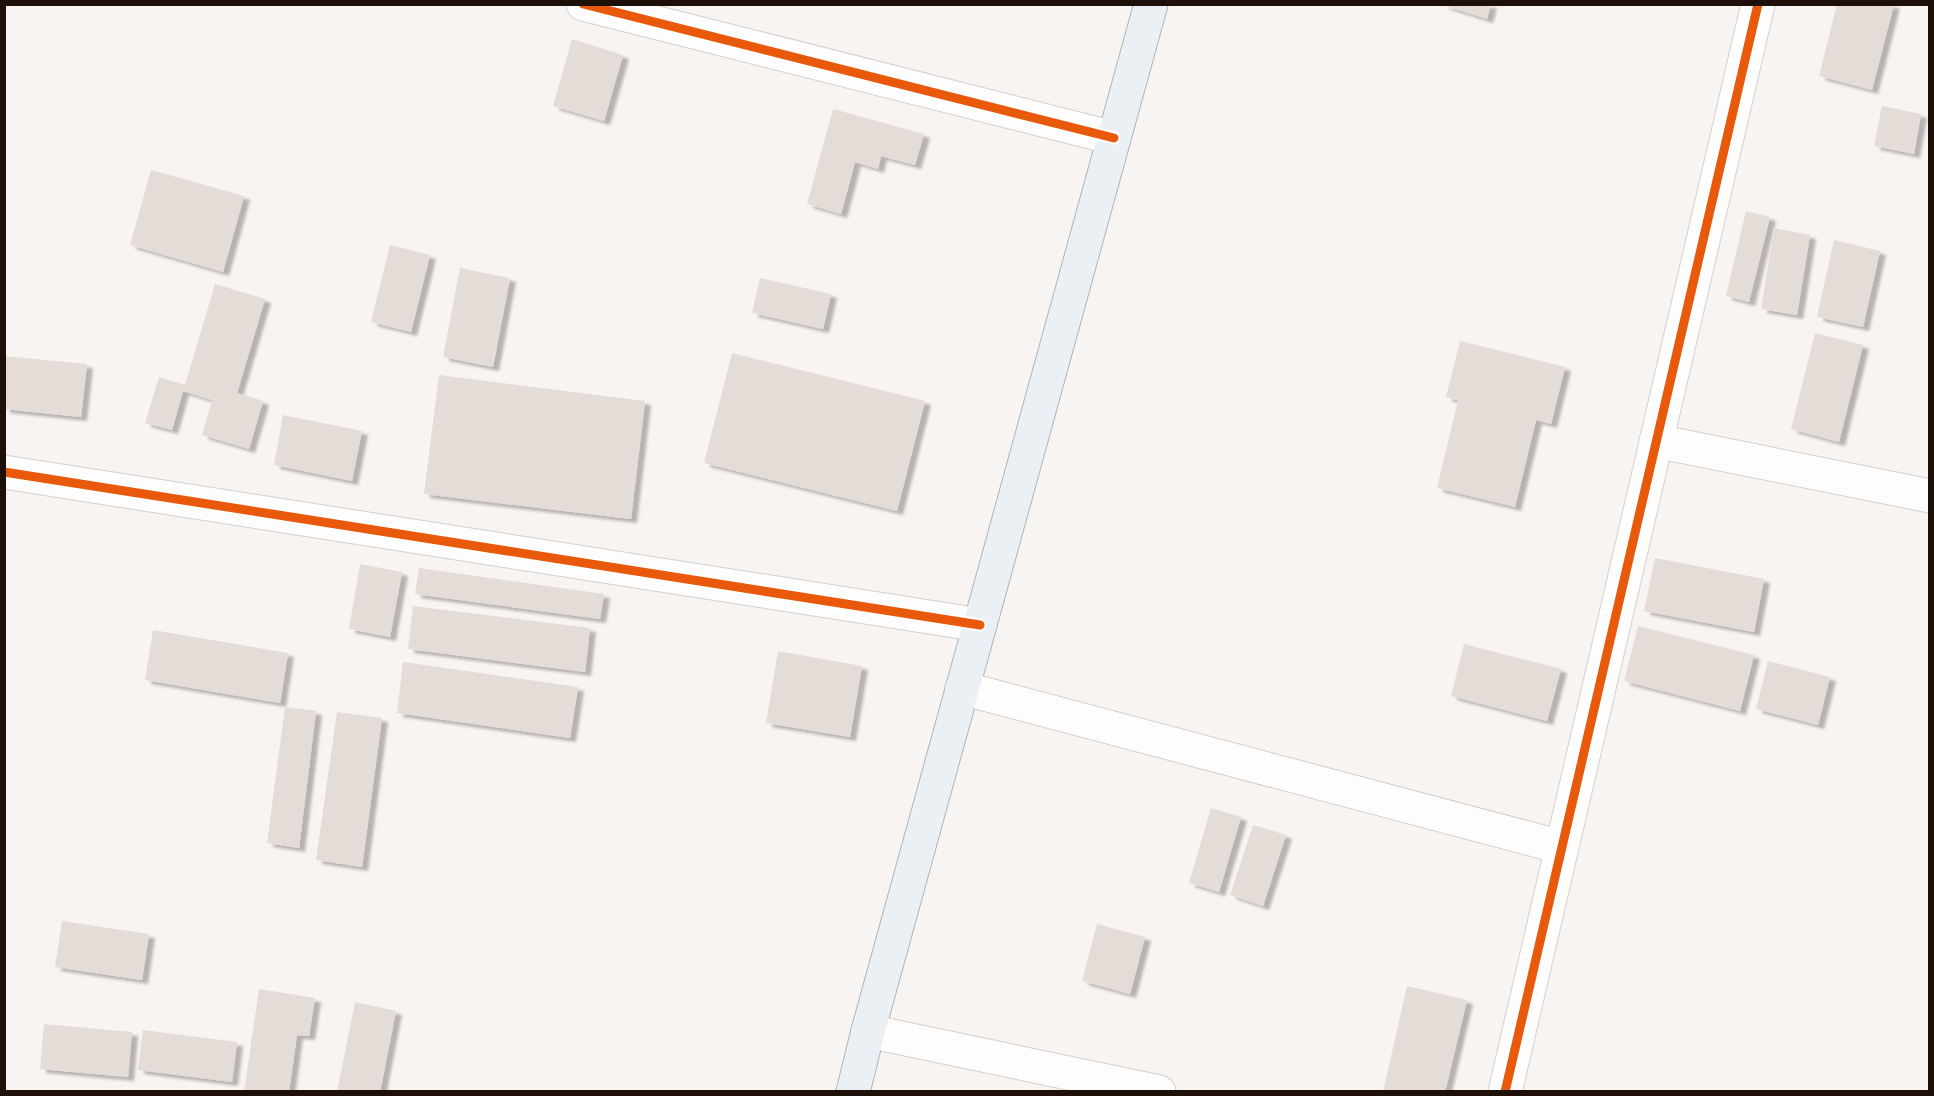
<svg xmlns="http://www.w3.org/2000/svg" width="1934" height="1096" viewBox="0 0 1934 1096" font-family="Signika,sans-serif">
	<defs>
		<filter id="shadow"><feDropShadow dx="6" dy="4" stdDeviation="1.5" flood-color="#0004"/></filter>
	</defs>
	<rect width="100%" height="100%" fill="#f8f4f2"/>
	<g fill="#e6dcd7" filter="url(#shadow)">
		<path d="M1440 4H1491L1487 19Z"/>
		<path d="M1837 4H1894L1872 90 1819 76Z"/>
		<path d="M572 39 623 55 604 121 553 106Z"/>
		<path d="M1882 106 1921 114 1914 154 1874 146Z"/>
		<path d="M833 109 924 134 915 165 881 156 878 169 855 162 841 214 807 204Z"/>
		<path d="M151 170 244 196 223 272 130 245Z"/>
		<path d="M1746 211 1770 217 1749 302 1726 296Z"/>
		<path d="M1774 228 1810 235 1797 315 1761 309Z"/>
		<path d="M1834 240 1880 251 1863 327 1817 317Z"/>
		<path d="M390 245 430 255 411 332 371 322Z"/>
		<path d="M460 268 510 278 493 367 443 357Z"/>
		<path d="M760 278 831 294 823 329 752 313Z"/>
		<path d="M215 284 265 299 237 393 263 401 249 449 202 435 212 400 183 391 172 430 145 423 159 377 185 385Z"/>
		<path d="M1815 333 1863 345 1839 442 1791 429Z"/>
		<path d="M1460 341 1565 367 1551 424 1536 420 1515 507 1437 488 1458 400 1446 397Z"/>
		<path d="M732 353 925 401 897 511 704 463Z"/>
		<path d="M4 356 87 364 81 417 4 409Z"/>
		<path d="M439 375 645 401 631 519 424 494Z"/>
		<path d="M283 415 362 431 352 481 274 465Z"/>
		<path d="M1655 558 1764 579 1754 632 1644 611Z"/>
		<path d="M360 564 402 572 390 637 349 629Z"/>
		<path d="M419 568 604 594 600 619 415 594Z"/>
		<path d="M413 606 590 628 585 672 408 649Z"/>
		<path d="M1638 626 1754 655 1740 711 1624 681Z"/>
		<path d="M153 630 288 653 280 703 145 680Z"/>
		<path d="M1464 644 1561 669 1547 721 1451 696Z"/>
		<path d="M778 651 862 666 850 737 766 723Z"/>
		<path d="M1768 661 1830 677 1818 725 1756 709Z"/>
		<path d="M403 662 578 687 570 738 397 713Z"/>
		<path d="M285 707 316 711 299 848 267 843Z"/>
		<path d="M337 712 382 718 362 867 316 860Z"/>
		<path d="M1211 808 1241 817 1219 892 1189 883Z"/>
		<path d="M1253 825 1286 835 1263 906 1230 895Z"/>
		<path d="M62 921 149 934 142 980 55 967Z"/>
		<path d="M1097 924 1145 937 1130 994 1082 981Z"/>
		<path d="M1407 986 1467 1000 1445 1092H1383Z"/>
		<path d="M259 989 315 998 309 1036 297 1035 289 1092H244Z"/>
		<path d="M355 1002 396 1011 380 1092H337Z"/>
		<path d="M44 1024 132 1032 128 1077 40 1069Z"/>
		<path d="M143 1030 237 1042 232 1082 138 1070Z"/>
	</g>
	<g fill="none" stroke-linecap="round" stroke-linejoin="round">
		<defs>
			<g id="minor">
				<path d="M583 4 1114 138"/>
				<path d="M1656 441 1930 496"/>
				<path d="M4 472 980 625"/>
				<path d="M962 688 1561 847"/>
				<path d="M868 1031 1159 1092"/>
				<path d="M1505 1092 1758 4"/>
			</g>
			<path id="major" d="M853 1092 868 1031 1151 4"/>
		</defs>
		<use href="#minor" stroke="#d7cfca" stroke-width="35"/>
		<use href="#major" stroke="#adb5bb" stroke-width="35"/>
		<use href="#minor" stroke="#fefdfd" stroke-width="33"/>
		<use href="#major" stroke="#eaf0f4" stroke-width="33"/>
		<defs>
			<g id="cycleway">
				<path d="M583 4 1114 138"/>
				<path d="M4 472 980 625"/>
				<path d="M1505 1092 1758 4"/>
			</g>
		</defs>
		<use href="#cycleway" stroke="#fff" stroke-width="13"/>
		<use href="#cycleway" stroke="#e8590c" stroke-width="9"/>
	</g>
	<rect width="1934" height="1096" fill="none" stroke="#1c1009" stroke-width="12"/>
</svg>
